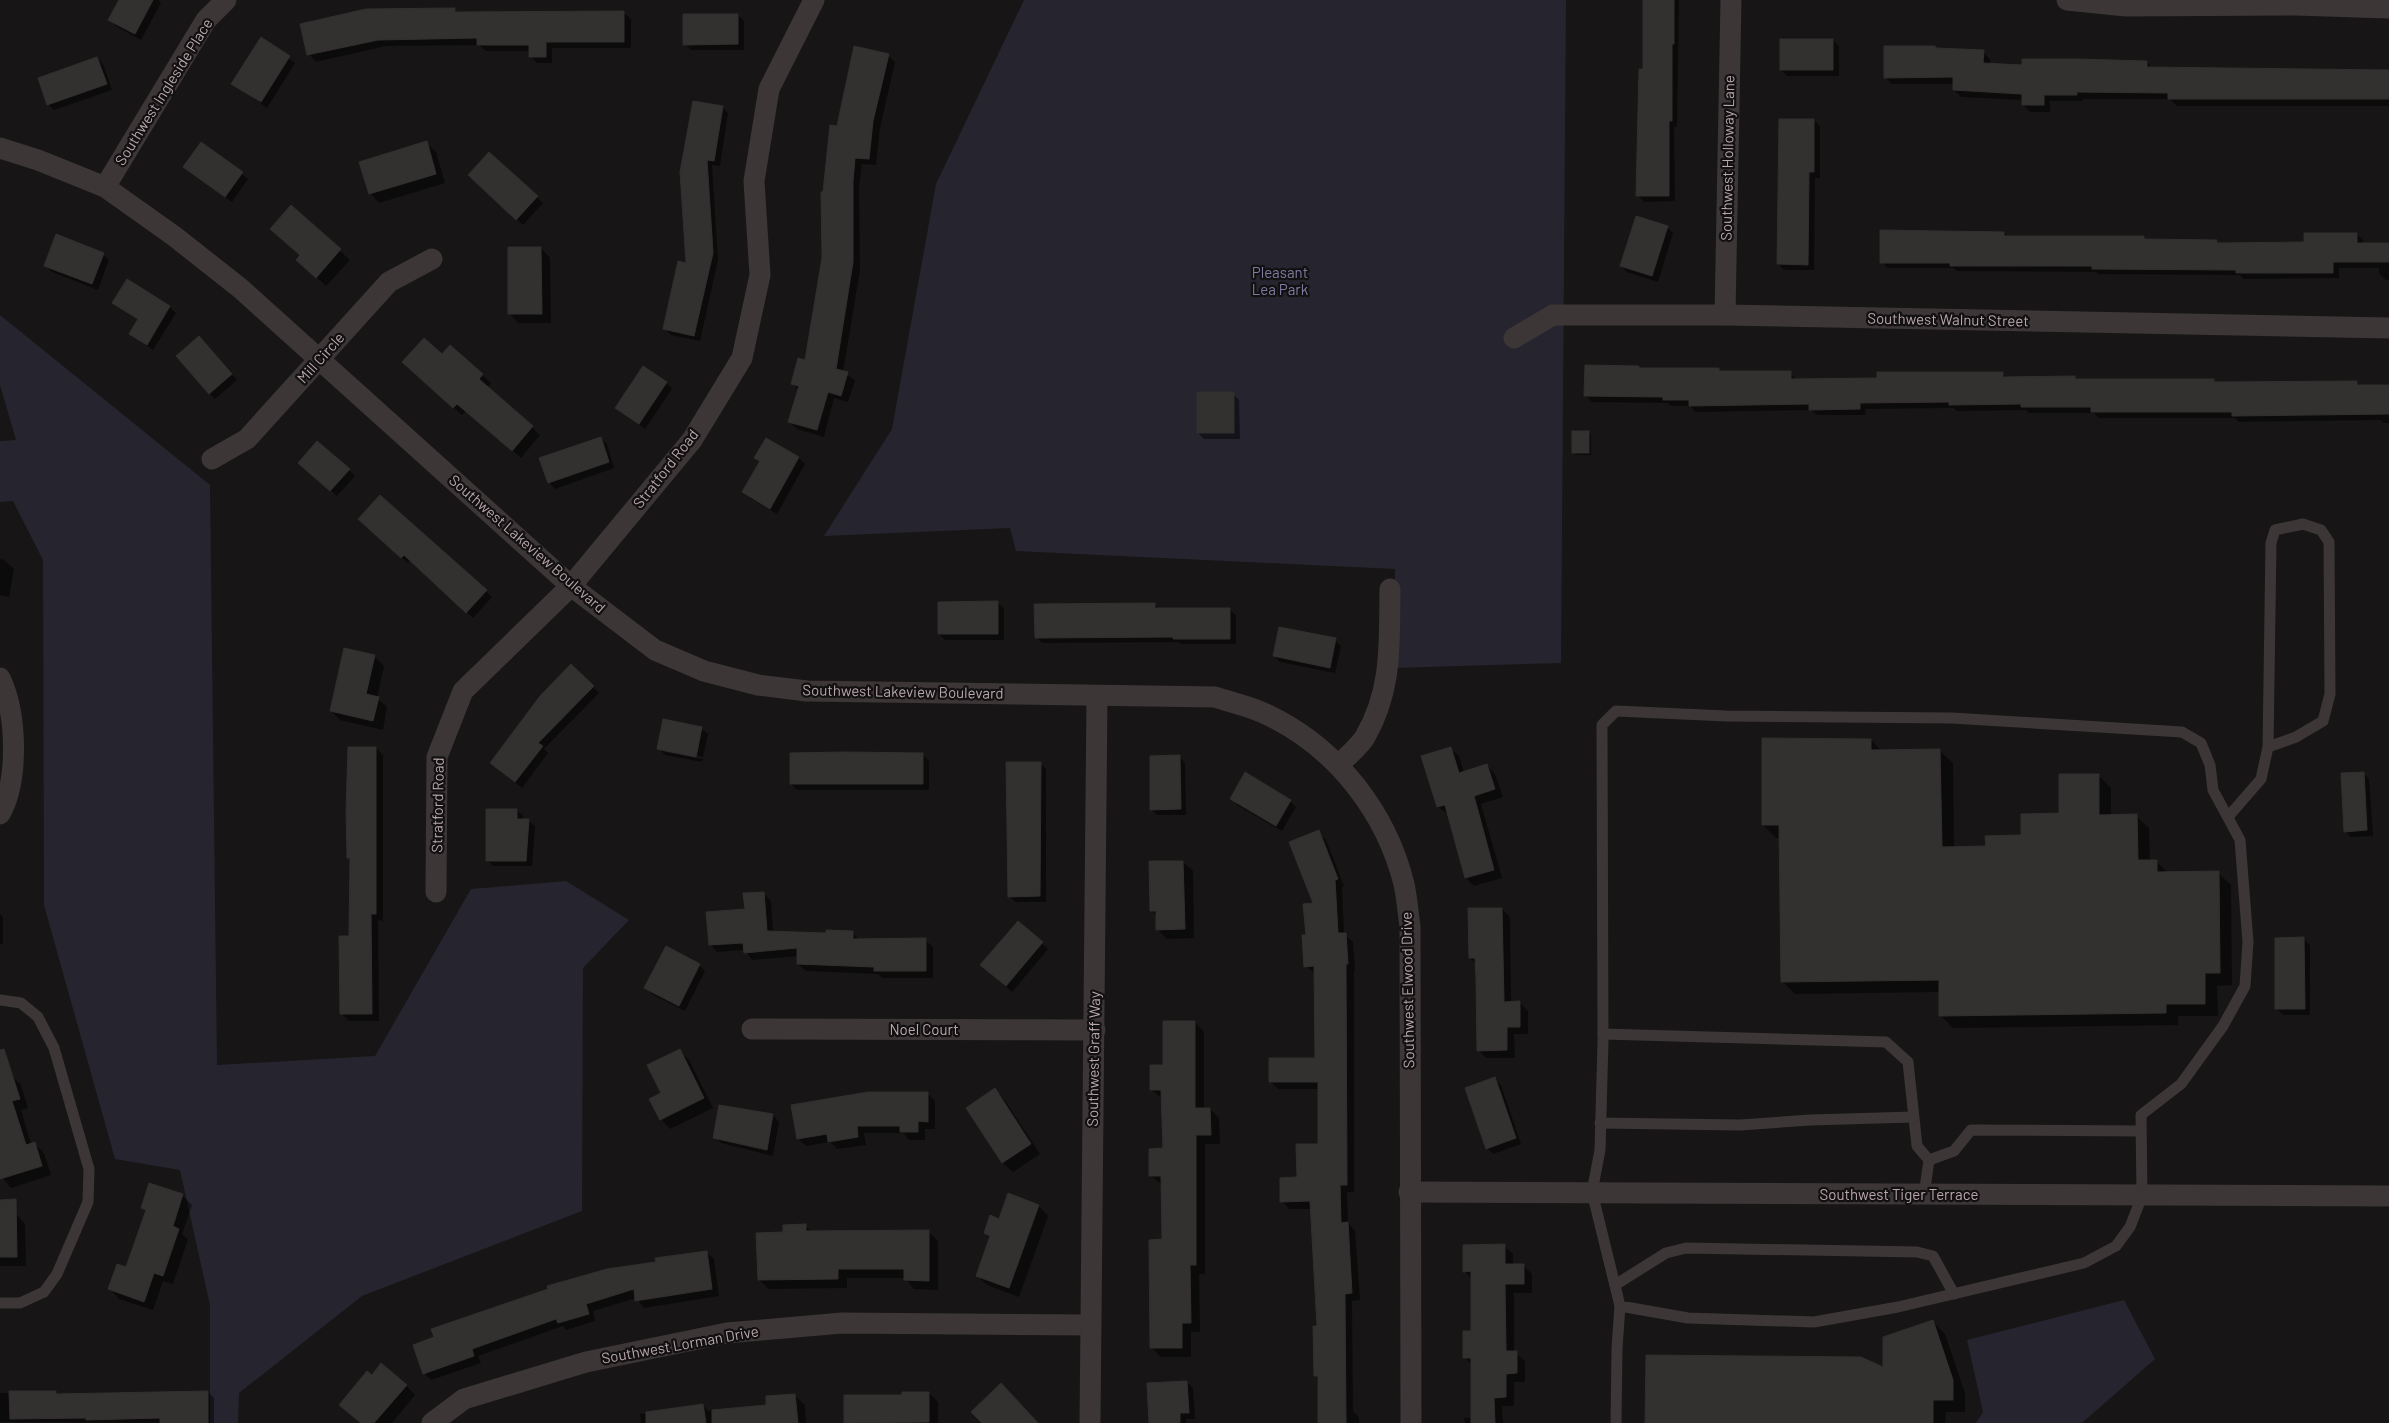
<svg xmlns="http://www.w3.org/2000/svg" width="2389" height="1423" viewBox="0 0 2389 1423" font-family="Barlow,sans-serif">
	<rect width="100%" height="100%" fill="#171515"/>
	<g fill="#26252f">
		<path d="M1024 0H1566L1561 663 1394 668 1395 569 1016 551 1010 528 824 536 892 429 936 184Z"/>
		<path d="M0 315 210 485 217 1065 375 1056 471 889 566 881 629 920 583 968 582 1211 362 1296 239 1393 238 1423H210V1305L180 1170 115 1159 44 905 43 560 13 501 0 502V441L16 440 0 385Z"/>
		<path d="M2124 1300 2155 1359 2082 1423H1976L1983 1412 1967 1340Z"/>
	</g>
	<g fill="#0007" fill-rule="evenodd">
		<path d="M120 0H158L161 3 141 40 116 26 110 20Z"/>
		<path d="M1643 0H1679L1677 127H1674L1675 201 1644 202 1638 195 1644 70Z"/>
		<path d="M455 9 458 13 623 12 631 19V48H552V63H537L530 56V51H486L479 45 386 46 316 62 309 54Z"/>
		<path d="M738 15 744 21V50H691L685 44Z"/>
		<path d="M261 39 295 63 267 108 233 83Z"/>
		<path d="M1833 40 1839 46V76H1787L1781 70Z"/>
		<path d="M1938 50 1983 52 1990 59V64L2023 66 2147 62 2152 68 2389 72V106H2177L2170 99H2083V101H2050V112H2030L2023 105V100L1961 97 1954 90V84H1892L1885 77Z"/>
		<path d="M888 55 895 62 880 128 876 165 862 164 859 188 860 270 843 372 855 380 848 402 834 398 824 437 797 429 790 422 799 390 792 383 806 361 823 259 838 127Z"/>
		<path d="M97 58 103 64 112 90 54 110 48 104Z"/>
		<path d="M722 107 728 113 720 166 712 165 718 260 700 341 671 335 665 329 688 265 682 172Z"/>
		<path d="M1814 120 1820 126V178H1815L1814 270H1784L1778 264Z"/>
		<path d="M426 143 436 152 445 183 379 203 370 193Z"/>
		<path d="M202 144 248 179 232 202 185 167Z"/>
		<path d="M489 153 543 203 523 225 476 181Z"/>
		<path d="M291 207 350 260 326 286 307 269 301 256Z"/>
		<path d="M1667 227 1673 233 1658 282 1627 272 1621 266Z"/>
		<path d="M2004 233 2008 237H2143L2146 241H2217L2219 244H2305L2357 234 2363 240V244L2389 245V280H2386L2379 273V268H2339V278L2244 279 2240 275 2099 274 2096 272 1957 271 1954 268H1888L1882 262Z"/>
		<path d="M541 248 550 258 551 323H518L509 313Z"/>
		<path d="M103 254 109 260 98 290 52 272 45 266Z"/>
		<path d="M127 281 170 307 176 313 153 350 131 334 139 320 114 303Z"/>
		<path d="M205 344 237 380 215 399 209 393Z"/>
		<path d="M450 346 491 383 487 388 540 435 521 458 466 411 462 415 412 370 442 355Z"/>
		<path d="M1640 370 1790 372 1796 381 1878 380 2002 374 2006 378H2075L2077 380H2213L2216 383H2357L2360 386H2389V423H2384L2381 420 2239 422 2235 418H2099L2094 413H2029L2026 410 1957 411 1954 408 1865 409 1866 415H1817L1811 410 1696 412 1690 406H1671L1668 403 1592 402 1585 395Z"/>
		<path d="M666 382 672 389 645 429 617 407Z"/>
		<path d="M1233 394 1239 400 1240 439H1204L1198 433Z"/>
		<path d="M1589 432 1591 435V455H1576L1573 452Z"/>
		<path d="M600 438 607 444 614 468 555 489 549 482Z"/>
		<path d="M756 458H799L805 464 777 514 750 498 743 492 760 462Z"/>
		<path d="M306 469 349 470 355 476 337 496Z"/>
		<path d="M366 525 486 591 492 597 473 618 410 560 408 563Z"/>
		<path d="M0 559 4 560 14 569 9 597 0 595Z"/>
		<path d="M998 603 1004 609V640H945L939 634Z"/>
		<path d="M1154 604 1159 609H1229L1236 615V644H1181L1179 642 1042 643 1036 637Z"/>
		<path d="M1335 640 1341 646 1335 673 1280 662 1274 656Z"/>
		<path d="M374 656 384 666 377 698 387 707 383 730 340 720 331 711Z"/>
		<path d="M571 665 599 693 544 749 548 753 522 788 491 763Z"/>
		<path d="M701 728 708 734 702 762 665 755 659 748ZM664 749 703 757 702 759 664 752Z"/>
		<path d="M1871 740 1882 751H1940L1953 763 1954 848H1987L2022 837 2061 814 2098 775 2111 788V816H2136L2149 828 2150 861H2156L2168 873H2218L2231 885 2232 985 2217 986 2218 1016H2178V1025L1953 1028 1940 1015V992L1795 994 1782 981 1780 838H1776L1763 825Z"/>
		<path d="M376 748 383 755V921L378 920 379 1021H349L341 1013 350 937 351 860 348 857Z"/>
		<path d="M1450 748 1459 756 1464 773 1487 765 1495 774 1503 797 1481 804 1502 878 1474 886 1466 878 1448 814 1438 807Z"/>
		<path d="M922 754 929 761V790H797L791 784Z"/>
		<path d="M1179 756 1185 763 1186 815H1157L1151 809Z"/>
		<path d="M1040 763 1046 769V902H1015L1009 896Z"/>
		<path d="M2363 773 2369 779 2373 836 2351 837 2345 831Z"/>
		<path d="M1231 799 1290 801 1296 807 1282 831 1237 805Z"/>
		<path d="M517 810 523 816V820H528L535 826 532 866H493L487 860Z"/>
		<path d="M1318 832 1326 840 1344 886 1342 887 1344 934 1353 942 1355 971H1354V1192H1347L1348 1223 1355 1231 1360 1300 1352 1301 1353 1411 1359 1417V1423H1320L1319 1380 1315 1375 1318 1327 1311 1209H1289L1282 1201 1320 1145 1319 1089H1278L1270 1081 1316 1059 1315 973 1305 966 1307 937 1315 904Z"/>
		<path d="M1183 862 1193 871 1194 938 1167 939 1157 929V916L1151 910Z"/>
		<path d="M763 893 771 901 773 932 827 934 852 932 860 941 925 940 933 947V978H883L878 974 806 971 798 964V956L752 960 745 950 717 952 710 944Z"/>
		<path d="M1502 909 1510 917 1511 1003H1520L1528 1011V1034H1514L1515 1058H1486L1478 1050 1476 964 1470 958Z"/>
		<path d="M0 914 3 917V944H0Z"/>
		<path d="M1018 923 1048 949 1012 992 988 971Z"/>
		<path d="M2303 939 2310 945V1015H2283L2277 1009Z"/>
		<path d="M699 965 705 971 685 1011 652 994 646 988Z"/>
		<path d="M1195 1022 1204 1032V1109H1210L1219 1118 1220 1144H1205V1274H1199L1200 1332H1191V1357H1161L1152 1348 1163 1241 1162 1185 1151 1176 1164 1150 1163 1099 1151 1090Z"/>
		<path d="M679 1050 689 1060 713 1108 670 1129 661 1119Z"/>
		<path d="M12 1076 21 1085 28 1108 21 1110 31 1144 34 1143 44 1153 51 1175 11 1188 0 1174V1079Z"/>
		<path d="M1494 1079 1501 1085 1521 1144 1493 1154 1487 1148Z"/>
		<path d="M995 1090 1004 1099 1040 1154 1013 1172 1003 1163 967 1108Z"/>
		<path d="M927 1093 935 1101V1129H925V1140H909L903 1133H864L866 1145 837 1149 830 1142 806 1146 798 1138Z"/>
		<path d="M773 1115 779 1122 773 1156 721 1143 715 1137Z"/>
		<path d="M150 1185 183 1196 192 1205 182 1234 188 1239 173 1284 163 1281 153 1310 119 1299 110 1289 127 1269 146 1212 142 1208Z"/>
		<path d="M1008 1195 1039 1206 1048 1216 1019 1297 987 1285 977 1275 991 1239 985 1233 999 1220Z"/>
		<path d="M0 1214H16L25 1224 26 1266H0Z"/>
		<path d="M805 1226 812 1232H929L938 1241V1290L914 1289 905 1278H847V1288L769 1289 759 1280 784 1233Z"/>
		<path d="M1504 1246 1513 1254V1265H1523L1532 1274V1293H1514V1352L1525 1361V1382H1514V1406H1502L1503 1423H1465L1464 1418H1473L1472 1365 1464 1357 1473 1332 1472 1279 1464 1271Z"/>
		<path d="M706 1252 714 1259 719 1296 644 1308 636 1298 593 1311 595 1321 566 1330 563 1326 478 1356 481 1363 431 1380 424 1373 414 1345 657 1263Z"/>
		<path d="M1932 1321 1945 1334 1965 1393V1412H1946L1945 1423H1647L1884 1369Z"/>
		<path d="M372 1377 406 1385 415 1395 392 1423H361L350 1414Z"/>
		<path d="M1187 1382 1193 1388 1195 1419H1186V1423H1150Z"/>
		<path d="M208 1392 214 1398V1423L0 1422V1393H56L58 1395Z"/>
		<path d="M929 1393 938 1402V1423L845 1422 903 1396Z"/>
		<path d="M795 1396 805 1405 806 1423H641L640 1414 703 1405 708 1411 768 1407Z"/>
	</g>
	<g fill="#333030" stroke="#332f2f">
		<path d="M119 0H153L135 34 108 20Z"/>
		<path d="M1643 0H1674V44H1672V121H1669V196H1636L1639 69H1643Z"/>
		<path d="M455 8V12L624 11V42H546V57H529V45H477V38L378 40 307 55 300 24 366 9Z"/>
		<path d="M683 14H738V44L683 45Z"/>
		<path d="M261 37 290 56 261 102 231 84Z"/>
		<rect x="1780" y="39" width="53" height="31"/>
		<path d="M854 46 889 54 873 121 869 159 855 158 853 181V262L836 369 848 372 841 396 828 392 817 430 788 422 799 386 791 384 798 358 805 360 822 258 821 192H823L830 125 837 126Z"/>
		<path d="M1884 46H1935L1936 48 1984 50 1983 63 2022 65V59H2077L2147 61V67L2389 70V99H2168V93L2077 92V95H2044V105H2022V94L1953 90V77L1884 78Z"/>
		<path d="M97 57 107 84 47 105 38 78Z"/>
		<path d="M693 101 723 106 714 161 707 160 713 253 694 336 663 329 678 261 686 263 680 172Z"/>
		<path d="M1779 119H1814V172H1809L1808 265 1777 264Z"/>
		<path d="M427 141 436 174 369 194 359 162Z"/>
		<path d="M201 142 243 172 225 197 183 167Z"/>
		<path d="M489 152 538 196 516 220 468 175Z"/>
		<path d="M291 205 341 249 316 278 296 260 300 255 270 229Z"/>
		<path d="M1636 216 1668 226 1652 276 1620 266Z"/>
		<path d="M1880 230 2004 232V236H2144V239L2217 240V243L2304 242V233H2357V243H2389V262H2333V273H2236V270L2092 269V266H1950V263H1880Z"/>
		<path d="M56 234 104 253 92 284 44 266Z"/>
		<path d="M508 247H541L542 314H508Z"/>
		<path d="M127 279 170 306 147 345 129 334 138 319 112 303Z"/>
		<path d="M199 336 232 374 209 394 176 356Z"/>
		<path d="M424 338 442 354 450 345 483 374 479 379 533 426 512 451 457 404 453 408 402 362Z"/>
		<path d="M1585 365 1639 366V368H1719V371H1791V379L1877 378V372H2003V377L2075 376V379H2214V382L2357 381V385H2389V414L2232 416V412H2091V407H2021V404L1949 405V402L1860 403V409L1809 410V404L1689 406V400H1663V397L1584 396Z"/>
		<path d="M643 366 667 382 639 424 615 408Z"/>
		<rect x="1197" y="392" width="37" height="41"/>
		<rect x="1572" y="431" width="17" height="22"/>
		<path d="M601 437 609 462 548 483 539 458Z"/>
		<path d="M766 438 799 457 770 509 742 492 760 461 754 458Z"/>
		<path d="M317 441 350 469 330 491 298 463Z"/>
		<path d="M380 495 487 590 466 613 404 555 401 558 358 519Z"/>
		<path d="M998 601V634H938V602Z"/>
		<path d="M1155 603V608H1230V639H1173V637L1035 638 1034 604Z"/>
		<path d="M1279 627 1336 638 1330 668 1273 656Z"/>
		<path d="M344 648 375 655 366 694 379 697 373 721 330 711Z"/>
		<path d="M571 664 594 686 538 743 543 746 515 782 490 763 540 696Z"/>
		<path d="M663 719 702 727 696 757 657 749Z"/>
		<path d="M1762 738 1871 739V750L1940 749 1942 847 1986 846 1985 836 2021 835V814L2059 813V774H2099V815L2137 814 2138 860H2157V872L2219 871 2220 973H2205V1004H2166V1013L1939 1016V980L1781 982 1779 825H1762Z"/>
		<path d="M348 747H376V914H371L372 1014H340L339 936H349L350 858H347L346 811Z"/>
		<path d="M1451 747 1459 773 1487 764 1495 789 1474 796 1494 870 1465 878 1445 805 1437 807 1421 756Z"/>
		<path d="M844 752 923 753V784H790V753Z"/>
		<path d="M1180 755 1181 809 1150 810V756Z"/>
		<path d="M1006 762H1041L1040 896 1008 897Z"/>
		<path d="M1245 772 1291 800 1276 826 1230 799Z"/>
		<path d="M2364 772 2367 830 2344 832 2341 773Z"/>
		<path d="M486 809H517V819H529L526 861H486Z"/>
		<path d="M1319 830 1338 879 1335 880 1338 933H1346L1348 964H1346L1347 1185H1340L1341 1223 1348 1222 1352 1293 1345 1294 1346 1423H1318V1376H1314L1313 1326H1317L1310 1201 1280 1202V1178L1297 1177 1296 1144H1318V1082H1269V1058H1315L1314 966 1304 967 1302 935H1306L1303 904 1313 903 1289 842Z"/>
		<path d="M1149 861H1183L1185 929 1156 930V911H1150Z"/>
		<path d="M764 892 767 931 826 933V930L853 931V939L926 938V971H874V967L797 964V948L744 953 743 943 709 945 706 912 745 909 743 893Z"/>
		<path d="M1468 908H1502L1504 1002 1520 1001V1027H1507V1050L1477 1051 1476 978 1475 958H1469Z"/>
		<path d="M1018 921 1043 942 1006 986 980 965Z"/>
		<path d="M2304 937 2305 1009H2275V938Z"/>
		<path d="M666 946 700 964 679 1006 644 988Z"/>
		<path d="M1163 1021H1195V1108H1210L1211 1135H1196V1265H1190L1191 1323H1182V1348H1150L1149 1240 1162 1239 1161 1176H1149V1149L1163 1148 1161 1090H1150V1065H1163Z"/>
		<path d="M4 1049 20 1099 12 1101 26 1145 35 1142 42 1166 0 1179V1050Z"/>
		<path d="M680 1049 704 1098 660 1120 649 1099 661 1093 647 1065Z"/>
		<path d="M1495 1077 1516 1138 1486 1149 1465 1088Z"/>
		<path d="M995 1088 1031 1144 1002 1163 966 1108Z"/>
		<path d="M868 1092H928V1122L918 1121V1132H900V1126H857L858 1137 828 1142 827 1134 797 1139 791 1105Z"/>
		<path d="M719 1105 773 1114 767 1150 713 1138Z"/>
		<path d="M149 1183 183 1194 173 1226 179 1229 163 1276 154 1273 144 1302 108 1289 117 1264 126 1267 146 1210 141 1208Z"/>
		<path d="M1008 1193 1039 1205 1009 1288 976 1276 990 1236 984 1233 990 1215 999 1219Z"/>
		<path d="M16 1199 17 1257H0V1200Z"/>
		<path d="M806 1224V1231L929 1230V1281L904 1280V1269H838V1279L758 1280 756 1233 783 1232V1225Z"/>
		<path d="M1505 1244V1264H1524V1284H1505L1506 1351H1517V1373L1506 1374V1397L1494 1398 1495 1423H1471V1358H1463V1331H1471V1271L1463 1272V1245Z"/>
		<path d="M707 1251 712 1289 635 1301 634 1289 586 1304 589 1314 558 1323 556 1319 472 1349 474 1356 423 1374 413 1345 434 1337 431 1329 548 1289 547 1286 607 1269 656 1262 655 1258Z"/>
		<path d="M1933 1320 1953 1380V1400H1933V1423H1645L1646 1355 1861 1357 1883 1367V1337Z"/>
		<path d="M381 1363 407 1385 374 1423H361L339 1405 367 1371 372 1375Z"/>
		<path d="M1187 1381 1189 1413H1180V1423H1149L1147 1383Z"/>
		<path d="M1001 1383 1038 1423H982L971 1412Z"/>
		<path d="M9 1391H56V1394L208 1391V1423H160V1418L86 1420V1418L10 1419Z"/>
		<path d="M902 1392H929V1422L844 1423V1395H902Z"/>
		<path d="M795 1394 798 1423H712V1410L766 1405V1396Z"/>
		<path d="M703 1404 706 1423H646V1412Z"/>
	</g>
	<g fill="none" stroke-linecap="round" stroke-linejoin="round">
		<g stroke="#3c3637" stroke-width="11">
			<path d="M1616 711 1726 716 1952 718 2182 732 2201 743 2210 765 2213 790 2240 840 2248 942 2245 986 2223 1026 2181 1084 2141 1115 2142 1196 2130 1227 2116 1246 2084 1263 1898 1307 1814 1322 1688 1318 1620 1306 1592 1192 1600 1150 1603 1041 1602 725Z"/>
			<path d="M2228 817 2261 779 2268 747 2271 543 2275 530 2303 524 2321 530 2329 542 2330 694 2323 721 2296 737 2268 747"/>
			<path d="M0 1000 21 1003 38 1017 54 1048 89 1169 88 1202 57 1274 44 1292 20 1303H0"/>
			<path d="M1603 1034 1886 1042 1908 1062 1917 1146 1929 1160 1924 1195"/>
			<path d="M1600 1123 1740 1125 1810 1120 1913 1117"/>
			<path d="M1929 1160 1954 1151 1971 1130 2141 1131"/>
			<path d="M1615 1285 1666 1253 1686 1248 1917 1252 1933 1256 1954 1294"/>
			<path d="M1616 1423 1617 1348 1620 1306"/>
		</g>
		<g stroke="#3c3637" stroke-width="21">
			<path d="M2067 0 2126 6 2295 5 2389 8"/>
			<path d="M0 148 38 160 105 187 174 236 240 288 571 586 655 650 704 671 758 685 807 691 1215 697C1233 703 1253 707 1270 716 1337 749 1386 812 1404 884 1407 898 1408 913 1410 926L1411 1423"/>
			<path d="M105 187 206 20 226 0"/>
			<path d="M1725 315 1731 0"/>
			<path d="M1514 338 1553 315H1725L2389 328"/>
			<path d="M212 459 247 439 389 282 432 259"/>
			<path d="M0 678C17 713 19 780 0 814"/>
			<path d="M1339 765C1347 756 1359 747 1365 737 1393 689 1389 642 1390 589"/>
			<path d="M436 892 437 757 463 691 571 586 692 440 742 358 760 275 754 181 769 89 814 0"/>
			<path d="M752 1029 1095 1030"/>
			<path d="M1409 1192 2389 1196"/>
			<path d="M432 1423 464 1399 586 1362 727 1333 842 1323 1091 1325"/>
			<path d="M1090 1423 1097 696"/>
		</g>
	</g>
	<g text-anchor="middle" stroke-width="4.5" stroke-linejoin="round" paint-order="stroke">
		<g font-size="15" fill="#b8a7ad" stroke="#121010">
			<text transform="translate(164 92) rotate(-58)" y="5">Southwest Ingleside Place</text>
			<text transform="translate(1728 158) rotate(-89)" y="5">Southwest Holloway Lane</text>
			<text transform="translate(1948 320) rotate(1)" y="5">Southwest Walnut Street</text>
			<text transform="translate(321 358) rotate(-48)" y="5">Mill Circle</text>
			<text transform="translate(666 469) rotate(-52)" y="5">Stratford Road</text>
			<text transform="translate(527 544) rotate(41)" y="5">Southwest Lakeview Boulevard</text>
			<text transform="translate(903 692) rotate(1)" y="5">Southwest Lakeview Boulevard</text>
			<text transform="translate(438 805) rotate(-89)" y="5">Stratford Road</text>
			<text transform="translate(1408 990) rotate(-91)" y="5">Southwest Elwood Drive</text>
			<text x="924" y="1035">Noel Court</text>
			<text transform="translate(1094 1059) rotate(-89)" y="5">Southwest Graff Way</text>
			<text x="1899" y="1200">Southwest Tiger Terrace</text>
			<text transform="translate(680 1345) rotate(-10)" y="5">Southwest Lorman Drive</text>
		</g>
		<g font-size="15" fill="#7d7da3" stroke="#121010">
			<text x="1280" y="278">Pleasant<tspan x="1280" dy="17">Lea Park</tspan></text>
		</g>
	</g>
</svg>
